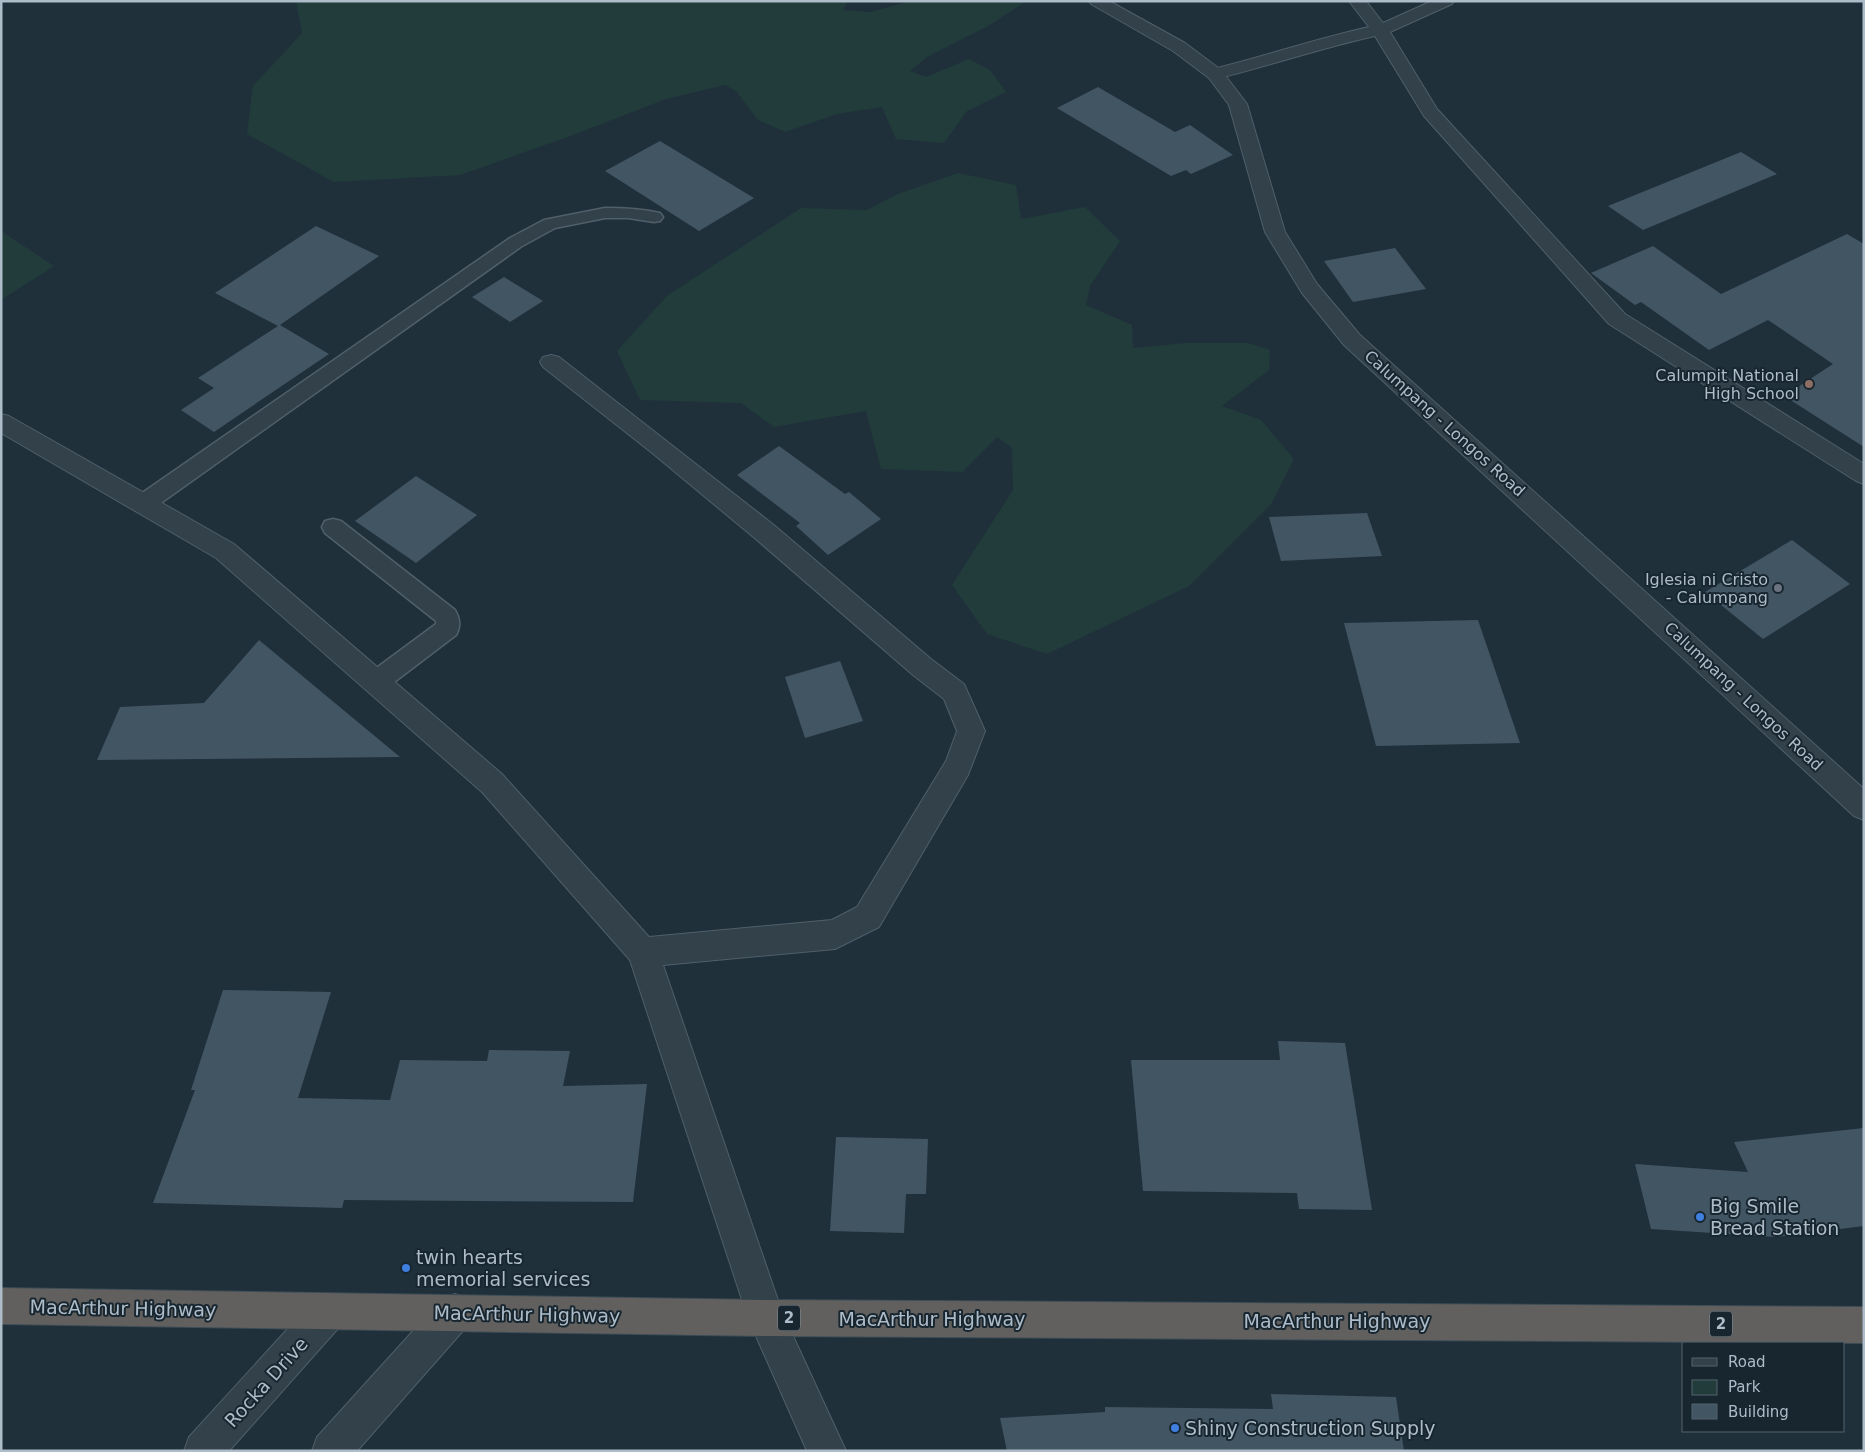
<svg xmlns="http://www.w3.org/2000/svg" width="1865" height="1452" viewBox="0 0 1865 1452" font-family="'DejaVu Sans',sans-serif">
	<rect width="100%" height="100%" fill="#1f303b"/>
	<g fill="#213c3b">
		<path d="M296 1H848L843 10 871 12 910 1 1025 2 990 25 927 57 910 71 926 77 969 59 990 70 1006 92 967 111 944 143 896 139 882 107 837 114 785 132 758 120 736 91 725 85 666 99 568 137 460 175 334 182 247 134 253 86 302 33Z"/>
		<path d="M958 173 1016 185 1021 219 1085 207 1120 241 1090 286 1086 305 1132 325 1133 348 1186 343H1248L1270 350 1269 370 1222 406 1261 420 1294 459 1271 504 1189 586 1047 654 987 634 952 585 1013 490 1012 448 997 437 962 472 881 469 866 411 774 427 741 403 640 400 617 351 667 296 801 208 867 210 898 194Z"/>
		<path d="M1 231 54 266 1 300Z"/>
	</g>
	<g fill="#425563">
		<path d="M1098 87 1175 132 1190 125 1233 155 1191 174 1186 170 1171 176 1057 108Z"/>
		<path d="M660 141 754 198 699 231 605 171Z"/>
		<path d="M1741 152 1777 174 1643 230 1608 206Z"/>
		<path d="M316 226 379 256 280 325 329 354 214 432 181 410 214 388 198 378 278 326 215 293Z"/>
		<path d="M1847 234 1864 244V447L1784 396 1833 364 1768 320 1709 350 1641 302 1635 305 1591 273 1653 246 1721 294Z"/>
		<path d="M1395 248 1426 289 1353 302 1324 261Z"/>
		<path d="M504 277 543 301 510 322 472 297Z"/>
		<path d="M779 446 845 494 849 492 881 519 828 555 796 526 800 523 737 475Z"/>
		<path d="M416 476 477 515 416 563 355 521Z"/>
		<path d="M1367 513 1382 556 1281 561 1269 517Z"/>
		<path d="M1792 540 1850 584 1763 639 1705 592Z"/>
		<path d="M1478 620 1520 743 1376 746 1344 623Z"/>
		<path d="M259 640 400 757 97 760 120 707 204 703Z"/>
		<path d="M840 661 863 721 805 738 785 677Z"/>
		<path d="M223 990 331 992 298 1098 390 1100 400 1060 487 1061 489 1050 570 1051 563 1086 647 1084 633 1202 344 1200 342 1208 153 1203 195 1090H191Z"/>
		<path d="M1278 1041 1345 1043 1372 1210 1299 1209 1297 1193 1143 1191 1131 1060H1280Z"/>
		<path d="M1864 1128V1226L1775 1237 1651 1229 1635 1164 1748 1172 1734 1142Z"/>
		<path d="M836 1137 928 1139 926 1194H906L904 1233 830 1231Z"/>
		<path d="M1271 1394 1396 1397 1404 1451H1007L1000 1418 1105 1412V1407L1273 1409Z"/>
	</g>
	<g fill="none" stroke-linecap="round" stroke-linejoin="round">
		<defs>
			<g id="service">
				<path d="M605 208C624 208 642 209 660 213L663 217 660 221 654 222 628 218H605L555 228 522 246 151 510 143 512 135 510 132 504 135 498 510 238 544 220Z"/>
				<path d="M333 519 341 521 455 610C460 619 461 626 456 635L385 689 376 692 367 689 364 682 367 675 436 624V621L325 533 322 527 325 521Z"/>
			</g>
			<g id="minor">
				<path d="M1349 1H1366L1383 23 1432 1H1454L1452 4 1390 32 1437 109 1625 314 1864 464V484L1856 481 1609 324 1424 116 1375 36C1321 48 1269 66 1215 79L1209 78 1206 74 1209 70C1263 57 1315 39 1369 27Z"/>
				<path d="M551 355 559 357 775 526 931 659 964 684 985 731 968 775 879 927 835 949 663 965 782 1312 846 1451H807L748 1318 630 960 482 792 216 558 1 433V414L9 416 234 544 502 774 649 937 832 920 857 907 946 761 957 731 944 699 913 675 757 540 651 452 543 367 540 362 543 357Z"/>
				<path d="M328 1294 341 1299 346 1312 341 1325 229 1451H184L189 1437 315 1299Z"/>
				<path d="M455 1294 468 1299 473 1312 468 1325 357 1451H312L317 1437 442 1299Z"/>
			</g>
			<path id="tertiary" d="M1089 1H1109L1185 43 1221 70 1247 104 1285 232 1317 284 1360 335 1864 789V820L1854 816 1344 345 1302 293 1265 232 1229 105 1209 78 1173 51 1091 4Z"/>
			<path id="trunk" d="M1 1288 766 1300 1864 1307V1343L766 1336 1 1324Z"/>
		</defs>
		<use href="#service" stroke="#505f69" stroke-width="3"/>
		<use href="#minor" stroke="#505f69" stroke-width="2"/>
		<use href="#tertiary" stroke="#505f69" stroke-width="2"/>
		<use href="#trunk" stroke="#3d4c56" stroke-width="2"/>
		<use href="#service" fill="#33414b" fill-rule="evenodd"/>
		<use href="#minor" fill="#33414b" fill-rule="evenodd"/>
		<use href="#tertiary" fill="#33414b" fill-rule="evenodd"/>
		<use href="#trunk" fill="#61605e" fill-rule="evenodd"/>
	</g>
	<circle fill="#8d6e63" stroke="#182630" stroke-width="2" cx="1809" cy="384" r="5"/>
	<circle fill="#6b7280" stroke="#182630" stroke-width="2" cx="1778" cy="588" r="5"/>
	<g fill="#3f7fe0" stroke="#182630" stroke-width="2">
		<circle cx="1700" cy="1217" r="5"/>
		<circle cx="406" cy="1268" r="5"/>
		<circle cx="1175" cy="1428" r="5"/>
	</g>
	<g text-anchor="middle" stroke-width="4" stroke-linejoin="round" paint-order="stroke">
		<g fill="#182630" stroke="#808f9a" stroke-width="1">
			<rect x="778" y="1305.5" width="22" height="25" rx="4"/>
			<rect x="1710" y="1311.5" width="22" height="25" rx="4"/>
		</g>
		<g font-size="15" font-weight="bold" fill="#adbcc8">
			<text x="789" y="1323">2</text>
			<text x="1721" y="1329">2</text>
		</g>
		<g font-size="16" fill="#adbcc8" stroke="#182630" text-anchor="end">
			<text x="1799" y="381">Calumpit National<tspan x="1799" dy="18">High School</tspan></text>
			<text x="1768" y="585">Iglesia ni Cristo<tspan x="1768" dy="18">- Calumpang</tspan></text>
		</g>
		<g font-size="16" fill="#adbcc8" stroke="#182630">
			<text transform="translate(1445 423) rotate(42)" y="6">Calumpang - Longos Road</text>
			<text transform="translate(1744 696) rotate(43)" y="6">Calumpang - Longos Road</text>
		</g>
		<g font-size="19" fill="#adbcc8" stroke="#182630" text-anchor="start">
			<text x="1710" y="1213">Big Smile<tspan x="1710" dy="22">Bread Station</tspan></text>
			<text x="416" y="1264">twin hearts<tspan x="416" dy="22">memorial services</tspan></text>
			<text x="1185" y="1435">Shiny Construction Supply</text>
		</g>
		<g font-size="19" fill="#adbcc8" stroke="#182630">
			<text transform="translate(123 1308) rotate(1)" y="7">MacArthur Highway</text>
			<text transform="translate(527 1314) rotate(1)" y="7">MacArthur Highway</text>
			<text x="932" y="1326">MacArthur Highway</text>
			<text x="1337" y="1328">MacArthur Highway</text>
			<text transform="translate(266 1382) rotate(-48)" y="7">Rocka Drive</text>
		</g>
	</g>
	<rect width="1865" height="1452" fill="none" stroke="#adbcc8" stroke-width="5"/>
	<rect x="1682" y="1342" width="162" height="90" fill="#182630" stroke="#54626d"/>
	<rect x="1692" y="1358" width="25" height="8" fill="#33414b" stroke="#54626d"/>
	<text x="1728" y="1367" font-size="15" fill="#adbcc8">Road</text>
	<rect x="1692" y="1380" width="25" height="15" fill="#213c3b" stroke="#54626d"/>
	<text x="1728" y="1392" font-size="15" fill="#adbcc8">Park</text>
	<rect x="1692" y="1404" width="25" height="15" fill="#425563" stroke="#54626d"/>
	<text x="1728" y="1417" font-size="15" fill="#adbcc8">Building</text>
</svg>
